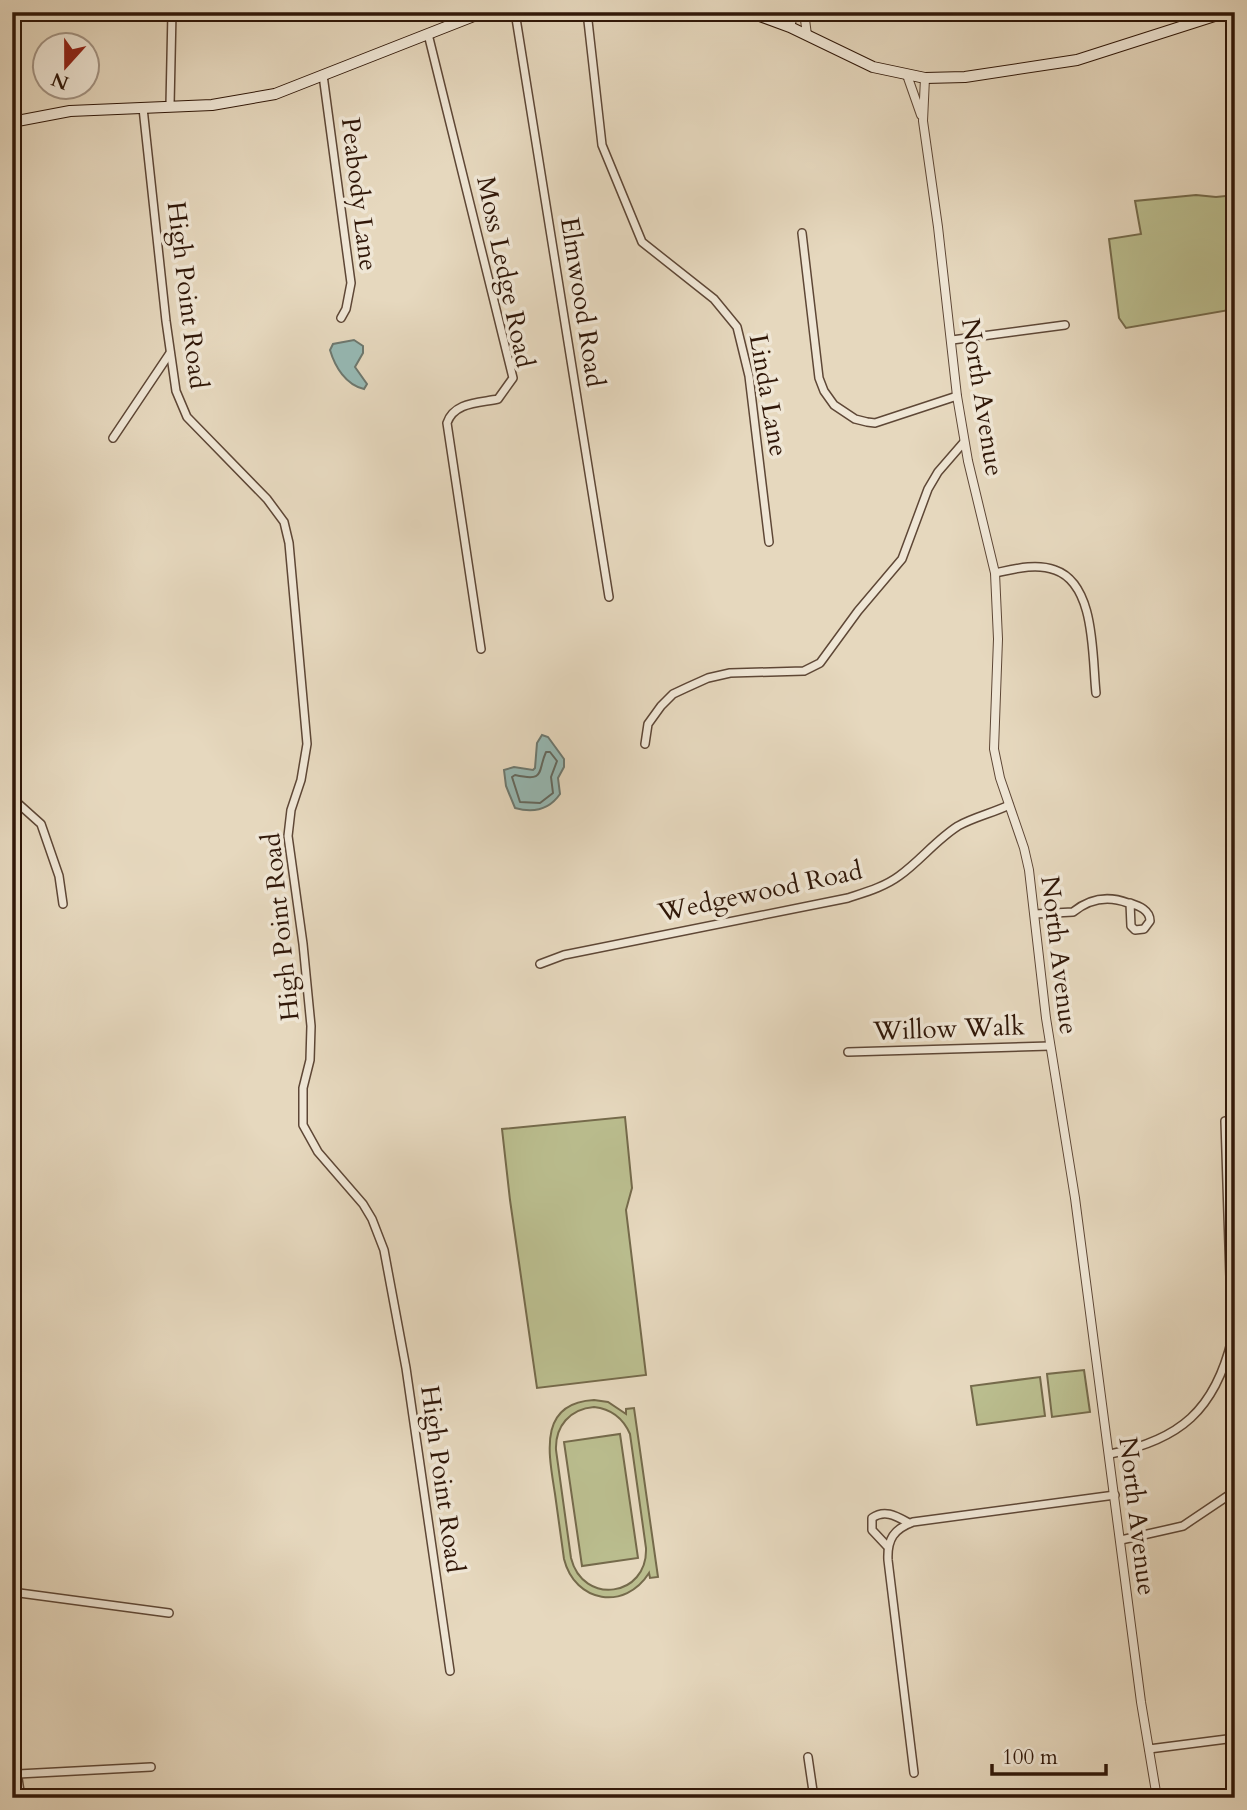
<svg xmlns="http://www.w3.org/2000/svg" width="1247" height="1810" viewBox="0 0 1247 1810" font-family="Cardo,serif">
	<rect width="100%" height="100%" fill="#e6d8be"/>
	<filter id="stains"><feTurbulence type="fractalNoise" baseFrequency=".00286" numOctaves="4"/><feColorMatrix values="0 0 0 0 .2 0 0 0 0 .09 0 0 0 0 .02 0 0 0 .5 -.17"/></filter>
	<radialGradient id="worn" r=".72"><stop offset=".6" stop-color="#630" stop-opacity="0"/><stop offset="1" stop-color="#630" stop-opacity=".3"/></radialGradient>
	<g fill="#babd8e" stroke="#756a4b" stroke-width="2" fill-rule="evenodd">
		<path d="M1196 195 1216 197 1235 195V309L1126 328 1119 318 1109 239 1141 234 1135 201Z"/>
		<path d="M625 1117 632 1188 626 1210 646 1375 537 1388 510 1200 502 1129Z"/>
		<path d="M1084 1370 1090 1412 1052 1417 1047 1374Z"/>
		<path d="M1040 1377 1045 1416 977 1425 971 1386Z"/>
		<path d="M594 1400 608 1402 626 1414V1409L634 1408 658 1577 650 1578 649 1573C625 1611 575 1603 564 1559 561 1537 558 1515 555 1494 549 1455 537 1403 594 1400ZM594 1407C612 1409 623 1418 630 1434L646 1548C648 1597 583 1606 571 1558L556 1450C555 1426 570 1409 594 1407Z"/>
		<path d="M620 1434 638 1558 582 1566 564 1442Z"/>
	</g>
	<g fill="#96b9b4" stroke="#6d786f" stroke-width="2">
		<path d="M354 340 363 346V353L355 367 367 384 364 389C346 385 335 367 330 350L333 344Z"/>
		<path d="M542 735 548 737 564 759V767L558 778 560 794C549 810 533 813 515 808L506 786 504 770 514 767 533 770 535 768 537 743Z"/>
	</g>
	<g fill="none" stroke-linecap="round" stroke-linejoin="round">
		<path stroke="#63685e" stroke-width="2" d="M546 752H550L557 761 551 777 553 793 540 803 520 802 512 777 515 775C546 782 537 772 546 752Z"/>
		<defs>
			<g id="minor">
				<path d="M515 12 609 597"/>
				<path d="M587 12 602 145 642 242 714 299 737 327 749 376 769 542"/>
				<path d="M428 34 513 378 498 399C479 403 454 402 447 423L481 649"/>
				<path d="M323 75 351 283 346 309 341 318"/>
				<path d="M170 105 172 12"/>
				<path d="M143 108 166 321 176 391 187 417 267 499 284 522 289 543 307 744 301 780 291 810 288 836 303 944 311 1026 310 1060 303 1088V1125L318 1152 363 1204 372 1219 384 1250 406 1368 450 1671"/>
				<path d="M802 233 819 378 824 391 834 405 855 419 867 422 875 423 957 396"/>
				<path d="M952 340 1065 325"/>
				<path d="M113 438 170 353"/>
				<path d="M995 573C1014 569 1036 563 1055 570 1096 584 1092 657 1096 693"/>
				<path d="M645 744 648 724 661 706 673 694 688 687 708 678 730 673 804 671 820 663 858 611 902 559 928 489 938 472 964 442"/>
				<path d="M12 798 41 824 59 876 63 904"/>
				<path d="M1035 914 1073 912C1089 899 1107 895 1128 903H1130C1139 906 1150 910 1150 921L1144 929 1135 930 1131 926 1130 903"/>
				<path d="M540 964 564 955 848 898C866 892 884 887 899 876 920 861 936 840 958 826 974 817 993 813 1009 805"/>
				<path d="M848 1052 1050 1046"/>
				<path d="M1110 1454C1180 1440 1215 1410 1232 1339L1225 1121"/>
				<path d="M1121 1540 1183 1526 1235 1491"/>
				<path d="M887 1546 872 1530V1518C885 1509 896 1516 909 1523"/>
				<path d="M12 1592 169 1613"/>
				<path d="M12 1740 21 1798"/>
				<path d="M1149 1749 1235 1738"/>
				<path d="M808 1757 814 1798"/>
				<path d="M914 1773 888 1560C887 1539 894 1529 913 1522L1115 1495"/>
				<path d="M18 1774 151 1767"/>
			</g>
			<g id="tertiary">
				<path d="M804 12 807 35"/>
				<path d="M790 27 794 12"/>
				<path d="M907 75 921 115"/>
				<path d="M925 78 923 121 938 227 957 396 968 461 995 573 998 639 994 749 1000 778 1024 848 1029 870 1046 1018 1075 1198 1141 1702 1157 1798"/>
			</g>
			<g id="secondary">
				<path d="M749 12 790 27 873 67 925 78 965 77 1077 60 1227 12"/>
				<path d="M12 122 70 111 212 105 275 94 484 12"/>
			</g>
		</defs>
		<use href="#minor" stroke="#5e4736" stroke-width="10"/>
		<use href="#tertiary" stroke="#5e4736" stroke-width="10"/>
		<use href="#secondary" stroke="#301708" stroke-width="12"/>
		<use href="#minor" stroke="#efe6d5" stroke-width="7"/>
		<use href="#tertiary" stroke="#efe6d5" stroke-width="8"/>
		<use href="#secondary" stroke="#efe6d5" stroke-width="10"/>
	</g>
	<g text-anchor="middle" stroke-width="7" stroke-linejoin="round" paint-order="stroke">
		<g font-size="26" fill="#301708" stroke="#efe6d5">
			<text transform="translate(360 194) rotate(83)" y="9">Peabody Lane</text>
			<text transform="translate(506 272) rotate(78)" y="9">Moss Ledge Road</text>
			<text transform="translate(188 295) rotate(83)" y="9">High Point Road</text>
			<text transform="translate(583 302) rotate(81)" y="9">Elmwood Road</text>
			<text transform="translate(769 395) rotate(80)" y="9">Linda Lane</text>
			<text transform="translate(983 397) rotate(81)" y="9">North Avenue</text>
			<text transform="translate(760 891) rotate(-12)" y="9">Wedgewood Road</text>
			<text transform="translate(280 927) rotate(-96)" y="9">High Point Road</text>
			<text transform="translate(1060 955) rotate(83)" y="9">North Avenue</text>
			<text transform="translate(949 1028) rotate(-2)" y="9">Willow Walk</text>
			<text transform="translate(443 1479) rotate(82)" y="9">High Point Road</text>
			<text transform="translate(1138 1516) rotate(83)" y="9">North Avenue</text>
		</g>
	</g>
	<rect width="1247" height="1810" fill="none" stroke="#e6d8be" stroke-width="42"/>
	<rect x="14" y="14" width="1219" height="1782" fill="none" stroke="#301708" stroke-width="3.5"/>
	<rect x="21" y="21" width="1205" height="1768" fill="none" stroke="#301708" stroke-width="2"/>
	<g transform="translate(66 66) rotate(201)"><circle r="33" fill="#efe6d5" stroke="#a39383" stroke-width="2"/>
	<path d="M0-5L12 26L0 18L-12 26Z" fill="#8f2418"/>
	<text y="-10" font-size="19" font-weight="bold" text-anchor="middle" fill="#301708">N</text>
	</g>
	<path d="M992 1764v10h114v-10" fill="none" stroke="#301708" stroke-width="3.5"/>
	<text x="1002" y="1764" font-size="21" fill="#301708" stroke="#efe6d5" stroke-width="5" paint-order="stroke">100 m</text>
	<rect width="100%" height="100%" filter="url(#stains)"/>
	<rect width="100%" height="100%" fill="url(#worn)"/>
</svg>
